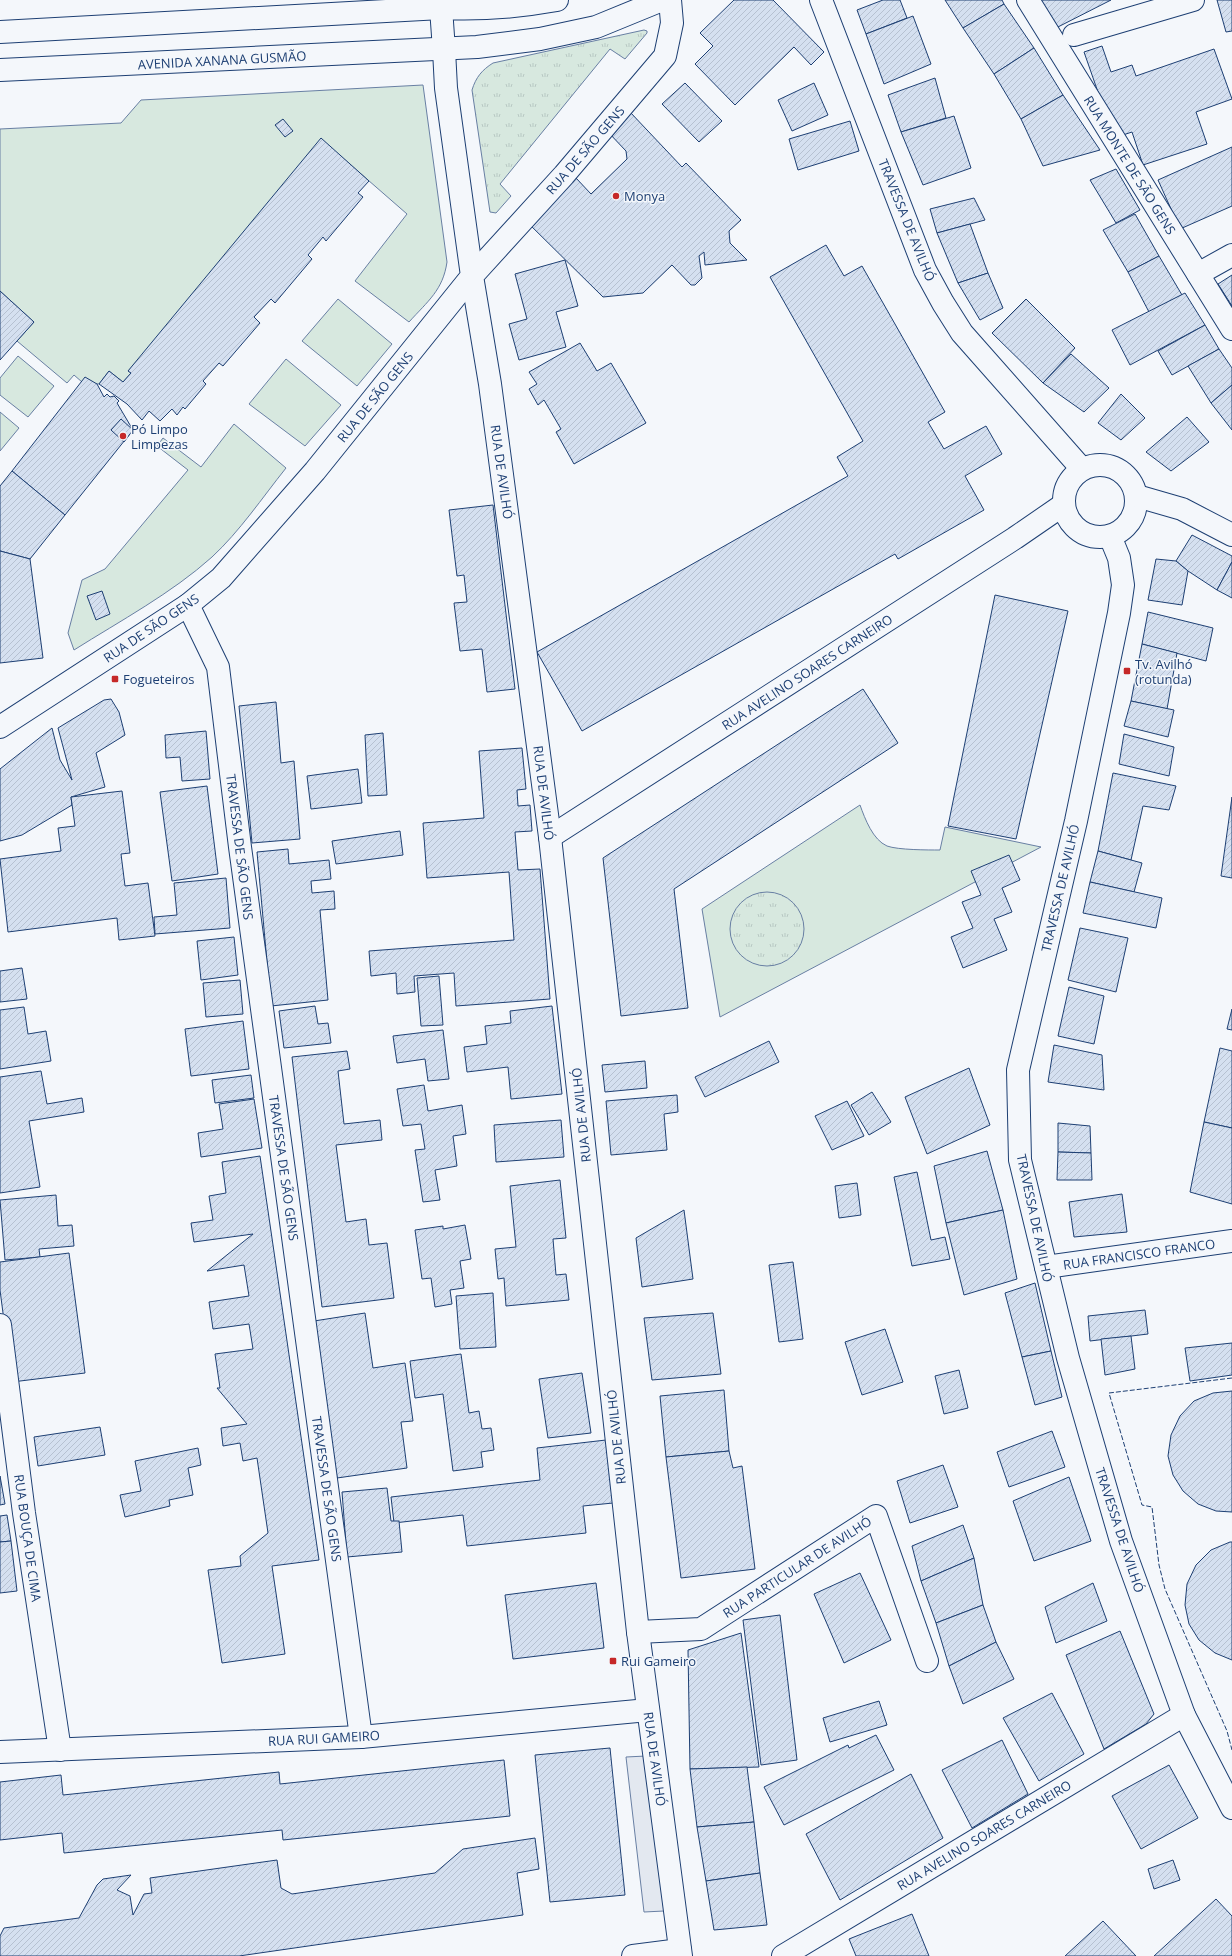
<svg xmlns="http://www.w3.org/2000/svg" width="1232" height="1956" viewBox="0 0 1232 1956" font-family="'Open Sans',sans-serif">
	<defs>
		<pattern id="park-tufts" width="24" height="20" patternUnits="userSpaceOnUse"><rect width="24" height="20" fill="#d7e8df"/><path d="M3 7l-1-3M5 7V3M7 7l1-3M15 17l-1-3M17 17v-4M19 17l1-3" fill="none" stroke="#b8c8c3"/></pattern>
		<pattern id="building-hatch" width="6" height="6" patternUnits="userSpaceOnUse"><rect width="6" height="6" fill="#d5e0f0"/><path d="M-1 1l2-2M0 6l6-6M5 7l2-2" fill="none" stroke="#b6c1d1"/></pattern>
	</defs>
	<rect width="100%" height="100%" fill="#f4f7fb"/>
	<g fill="#d7e8df" stroke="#687fa3">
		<path d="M423 85 447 262C443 290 428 301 409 322L355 281 407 214 337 153 128 371 131 373 123 382 109 371 99 384 82 382 74 375 67 383 17 341 34 322 0 291V129L121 123 141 100Z"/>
		<path d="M338 299 392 344 357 386 302 341Z"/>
		<path d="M18 356 54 386 28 417 0 395V378Z"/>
		<path d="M286 359 341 405 305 446 249 404Z"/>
		<path d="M0 412 19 428 0 451Z"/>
		<path d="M234 424 286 468C262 498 240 531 212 557 172 593 120 621 74 650L68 633 82 580 105 569 188 470 157 446 163 438 201 467Z"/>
		<path d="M860 805C865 819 873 840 887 846 898 850 928 850 940 850L945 827 1041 847 720 1017 702 909Z"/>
	</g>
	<g fill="url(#park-tufts)" stroke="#687fa3">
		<path d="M644 30 647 31V33L625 59 610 49 500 184 511 196 496 213 490 212 472 90C476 77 482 70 493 63Z"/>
		<circle cx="767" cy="929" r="37"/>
	</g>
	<path fill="#e3e8f0" stroke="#687fa3" d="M646 1756 664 1911 644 1912 626 1757Z"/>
	<g fill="url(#building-hatch)" stroke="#1d3f73">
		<path d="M734 0H773L824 52 811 65 794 47 735 105 695 64 713 46 700 33Z"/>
		<path d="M883 0H900L907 18 866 34 857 10Z"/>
		<path d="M945 0H1002L1004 4 963 28Z"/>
		<path d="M1037 0H1111L1052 30Z"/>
		<path d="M1217 0H1232V31L1226 32Z"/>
		<path d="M1004 4 1034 48 994 74 963 28Z"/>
		<path d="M913 16 931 64 884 84 866 34Z"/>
		<path d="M1102 46 1111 72 1132 65 1136 76 1214 49 1232 99 1196 112 1207 144 1143 165 1132 132 1114 138 1084 52Z"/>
		<path d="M1034 48 1063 95 1021 119 994 74Z"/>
		<path d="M935 78 946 118 901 132 888 95Z"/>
		<path d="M685 83 722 121 699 142 662 104Z"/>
		<path d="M814 83 828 115 792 131 778 100Z"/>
		<path d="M1063 95 1100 150 1043 166 1021 119Z"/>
		<path d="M630 112 682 167 686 163 741 220 729 231 730 243 747 260 705 265 704 252 699 256 702 278 695 285H691L672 265 643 293 603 297 523 218 556 197 576 178 591 194 627 159 626 151 608 132Z"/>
		<path d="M954 116 971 168 923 185 901 132Z"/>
		<path d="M283 119 293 131 285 137 275 125Z"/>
		<path d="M850 121 859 151 798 170 789 139Z"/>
		<path d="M321 138 369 181 358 193 363 197 326 241 323 237 308 255 312 259 275 303 271 299 254 317 260 323 223 366 219 363 203 381 206 384 185 409 183 407 177 415 172 409 160 421 149 411 142 420 127 404 99 384 109 371 123 382 131 373 128 371Z"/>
		<path d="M1232 147V206L1180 229 1158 180Z"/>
		<path d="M1116 169 1140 210 1116 223 1090 180Z"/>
		<path d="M974 198 985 220 937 233 930 209Z"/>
		<path d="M1135 214 1159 256 1128 272 1103 230Z"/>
		<path d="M970 224 988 273 958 283 937 233Z"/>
		<path d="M826 245 844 276 862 266 945 412 928 422 944 449 986 426 1002 454 965 476 984 510 898 559 895 554 582 731 537 652 848 476 837 457 863 441 770 277Z"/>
		<path d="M1159 256 1182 295 1149 312 1128 272Z"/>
		<path d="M565 260 578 306 556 312 566 347 519 360 509 324 527 319 515 274Z"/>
		<path d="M988 273 1003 308 980 320 958 283Z"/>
		<path d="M1232 275V306L1218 284Z"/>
		<path d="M0 291 34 322 0 360Z"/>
		<path d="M1185 293 1205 325 1130 365 1112 330Z"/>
		<path d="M1026 299 1075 348 1043 383 992 333Z"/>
		<path d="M1205 325 1219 349 1172 375 1158 351Z"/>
		<path d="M580 343 597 371 611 363 646 423 574 464 556 432 561 429 544 400 538 405 529 389 537 384 529 372Z"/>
		<path d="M1219 349 1232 368V385L1211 403 1188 366Z"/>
		<path d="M1071 354 1109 388 1084 412 1043 383Z"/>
		<path d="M85 377 97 384 104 397 107 394 110 397 114 396 119 401 117 403 133 430 65 515 12 471Z"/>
		<path d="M1232 385V430L1211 403Z"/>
		<path d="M1121 394 1145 418 1121 440 1098 423Z"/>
		<path d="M1187 417 1209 442 1171 471 1146 452Z"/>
		<path d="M121 419 133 430 124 442 111 430Z"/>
		<path d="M12 471 65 515 30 559 0 551V486Z"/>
		<path d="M493 505 515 689 487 692 482 649 460 651 454 603 467 602 464 575 457 576 449 510Z"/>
		<path d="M1192 535 1232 556V562L1217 590 1188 571 1176 561Z"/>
		<path d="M0 551 30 559 43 658 0 663Z"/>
		<path d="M1156 559 1176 561 1188 571 1182 605 1148 600Z"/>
		<path d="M1232 562V598L1217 590Z"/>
		<path d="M102 591 110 614 96 620 87 596Z"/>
		<path d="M995 595 1068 611 1016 839 948 826Z"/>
		<path d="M1148 612 1213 628 1206 661 1142 644Z"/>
		<path d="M1142 644 1177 653 1167 709 1131 701Z"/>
		<path d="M863 689 898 743 674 889 688 1008 621 1016 603 858Z"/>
		<path d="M111 699 119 712 125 735 96 753 105 787 71 797 72 805 22 835 0 841V769L52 728 60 760 72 780 58 728 104 700Z"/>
		<path d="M1131 701 1174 710 1168 737 1124 726Z"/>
		<path d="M276 702 281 763 294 761 300 839 252 843 239 706Z"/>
		<path d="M206 731 210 779 182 781 180 757 166 758 165 735Z"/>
		<path d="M383 733 387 795 368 796 365 735Z"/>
		<path d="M1124 734 1174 747 1169 776 1119 764Z"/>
		<path d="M522 748 526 789 517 790 518 806 530 805 532 831 515 832 518 870 540 869 550 999 456 1006 454 973 414 976 415 992 397 994 396 973 371 976 369 951 514 940 509 872 427 878 423 823 484 818 479 751Z"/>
		<path d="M358 769 362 803 311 809 307 776Z"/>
		<path d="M1113 773 1176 786 1169 810 1143 806 1131 860 1098 851Z"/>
		<path d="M207 786 218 874 172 881 160 792Z"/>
		<path d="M122 791 130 853 121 854 125 886 148 883 155 936 119 940 117 918 8 932 0 859 61 851 58 828 75 826 71 797Z"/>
		<path d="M1232 797V878L1221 876Z"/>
		<path d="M400 831 403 855 336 864 332 841Z"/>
		<path d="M288 849 289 864 329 860 331 879 311 881 312 893 334 891 335 909 320 910 328 1000 271 1006 257 852Z"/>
		<path d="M1098 851 1142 863 1134 892 1090 882Z"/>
		<path d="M1009 855 1020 880 1002 888 1012 912 994 919 1007 950 963 968 951 937 973 928 962 902 981 895 971 871Z"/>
		<path d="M226 878 230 928 155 934 154 917 177 915 174 883Z"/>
		<path d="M1090 882 1162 898 1156 928 1083 913Z"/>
		<path d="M1080 928 1128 938 1116 992 1068 980Z"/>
		<path d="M234 937 238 975 201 980 197 941Z"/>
		<path d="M22 968 27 999 0 1002V971Z"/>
		<path d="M439 976 443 1025 421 1026 417 978Z"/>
		<path d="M240 980 243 1014 206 1017 203 983Z"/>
		<path d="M1069 987 1104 996 1094 1044 1058 1036Z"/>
		<path d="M315 1006 318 1024 328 1023 331 1043 284 1048 279 1011Z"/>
		<path d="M552 1006 562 1094 511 1099 508 1067 467 1072 464 1047 487 1044 485 1026 511 1023 510 1011Z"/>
		<path d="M24 1007 28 1034 46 1031 51 1061 0 1069V1010Z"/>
		<path d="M1232 1009V1030L1227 1029Z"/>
		<path d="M243 1021 249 1069 191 1076 185 1029Z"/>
		<path d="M443 1030 449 1079 428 1081 425 1059 397 1063 393 1036Z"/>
		<path d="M769 1041 779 1062 705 1097 695 1077Z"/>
		<path d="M1054 1045 1102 1055 1104 1090 1048 1082Z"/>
		<path d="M1220 1048 1232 1051V1128L1204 1122Z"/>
		<path d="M347 1051 350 1069 338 1071 344 1124 380 1120 382 1140 336 1145 346 1222 366 1219 369 1245 387 1243 394 1298 322 1307 292 1057Z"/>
		<path d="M645 1061 647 1088 605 1092 602 1065Z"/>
		<path d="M969 1068 990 1125 927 1154 905 1097Z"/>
		<path d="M41 1071 47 1104 82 1098 84 1112 29 1121 40 1187 0 1193V1077Z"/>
		<path d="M251 1075 254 1098 215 1103 212 1080Z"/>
		<path d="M424 1085 428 1111 462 1105 466 1134 453 1136 457 1166 435 1170 440 1200 423 1202 415 1150 425 1149 421 1124 403 1126 397 1089Z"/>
		<path d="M872 1092 891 1122 869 1135 851 1105Z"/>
		<path d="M677 1095 678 1112 664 1114 667 1150 611 1155 606 1101Z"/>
		<path d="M254 1099 262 1148 201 1157 198 1133 223 1129 219 1104Z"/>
		<path d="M847 1101 864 1136 832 1150 815 1116Z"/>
		<path d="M561 1120 564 1157 496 1162 494 1125Z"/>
		<path d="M1204 1122 1232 1128V1204L1190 1192Z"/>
		<path d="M1058 1123 1090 1126 1091 1153 1058 1152Z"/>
		<path d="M987 1151 1003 1210 946 1223 934 1166Z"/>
		<path d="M1058 1152 1091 1153 1092 1180H1057Z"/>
		<path d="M260 1156 319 1560 272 1566 285 1654 222 1663 208 1570 241 1566 240 1556 268 1533 257 1458 243 1461 240 1443 223 1446 221 1428 247 1424 217 1388H220L215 1354 253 1349 249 1324 213 1329 209 1302 249 1296 244 1265 207 1271 253 1234 194 1242 191 1223 213 1220 209 1196 226 1193 222 1162Z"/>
		<path d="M917 1172 931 1240 945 1237 950 1259 912 1266 894 1177Z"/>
		<path d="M560 1180 566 1238 553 1239 556 1275 566 1274 569 1300 506 1306 504 1278 498 1279 495 1249 516 1247 510 1186Z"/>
		<path d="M857 1183 861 1215 839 1218 835 1186Z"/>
		<path d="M1122 1194 1127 1232 1074 1237 1069 1202Z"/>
		<path d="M56 1195 58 1226 72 1225 74 1246 39 1249 40 1257 5 1260 0 1200Z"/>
		<path d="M684 1210 693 1279 642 1287 636 1238Z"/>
		<path d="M1003 1210 1017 1279 964 1295 946 1223Z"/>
		<path d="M465 1225 471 1259 460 1261 464 1288 450 1290 452 1304 435 1307 431 1278 422 1279 415 1230 443 1226V1229Z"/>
		<path d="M69 1253 85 1373 12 1382 0 1290V1262Z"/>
		<path d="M793 1262 803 1339 779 1342 769 1265Z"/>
		<path d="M1035 1283 1051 1351 1022 1357 1005 1293Z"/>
		<path d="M493 1293 496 1347 460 1349 456 1296Z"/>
		<path d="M1145 1310 1148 1334 1090 1341 1088 1316Z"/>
		<path d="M365 1313 373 1368 405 1363 413 1421 401 1422 407 1468 337 1478 314 1321Z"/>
		<path d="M713 1313 721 1374 652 1380 644 1318Z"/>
		<path d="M885 1329 903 1382 862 1395 845 1342Z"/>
		<path d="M1131 1336 1135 1369 1105 1375 1101 1339Z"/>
		<path d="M1232 1343V1375L1190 1381 1185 1348Z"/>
		<path d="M1051 1351 1062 1397 1035 1405 1022 1357Z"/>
		<path d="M461 1354 469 1413 479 1411 482 1429 491 1428 494 1450 481 1452 483 1467 453 1471 443 1394 415 1398 410 1361Z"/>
		<path d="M959 1370 968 1408 944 1414 935 1376Z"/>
		<path d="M582 1373 591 1433 548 1438 539 1379Z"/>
		<path d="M724 1390 729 1451 666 1457 660 1396Z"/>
		<path d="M1232 1391V1512L1216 1511 1198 1504 1183 1491 1173 1475 1168 1456 1171 1435 1180 1416 1194 1401 1213 1393Z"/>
		<path d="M100 1427 105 1455 38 1466 34 1437Z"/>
		<path d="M1052 1431 1065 1467 1009 1487 997 1452Z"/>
		<path d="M606 1440 613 1503 583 1506 586 1533 467 1546 463 1515 394 1523 391 1497 540 1480 537 1448Z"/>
		<path d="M198 1448 201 1465 188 1468 193 1495 169 1500 170 1506 125 1517 120 1495 141 1491 135 1461Z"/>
		<path d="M729 1451 733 1468 742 1466 755 1569 681 1578 666 1457Z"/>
		<path d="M943 1465 958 1507 910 1523 897 1481Z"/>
		<path d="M0 1476 5 1504 0 1505Z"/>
		<path d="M1069 1477 1091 1541 1034 1561 1013 1501Z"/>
		<path d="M387 1488 391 1521H399L402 1552 347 1557 342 1492Z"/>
		<path d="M7 1515 11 1541 0 1542V1516Z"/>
		<path d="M963 1525 974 1558 921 1581 912 1546Z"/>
		<path d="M11 1541 17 1591 0 1593V1542Z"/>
		<path d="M1230 1542H1232V1660L1215 1653 1199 1640 1189 1624 1185 1605 1187 1584 1196 1565 1211 1550Z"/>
		<path d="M974 1558 983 1605 936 1623 921 1581Z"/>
		<path d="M860 1573 891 1640 844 1663 814 1594Z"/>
		<path d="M596 1583 604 1648 513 1659 505 1595Z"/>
		<path d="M1093 1583 1107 1621 1056 1643 1045 1607Z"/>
		<path d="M983 1605 996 1642 949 1666 936 1623Z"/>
		<path d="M780 1615 797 1760 761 1765 743 1620Z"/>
		<path d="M1120 1631 1154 1714 1146 1724 1104 1749 1066 1655Z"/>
		<path d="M741 1633 759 1767 690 1769 688 1650Z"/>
		<path d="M996 1642 1014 1679 963 1704 949 1666Z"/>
		<path d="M1052 1693 1084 1754 1039 1781 1003 1718Z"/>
		<path d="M879 1701 887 1725 830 1742 823 1718Z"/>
		<path d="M876 1735 894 1770 784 1825 764 1787 848 1745 849 1748Z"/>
		<path d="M1002 1740 1028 1794 972 1828 942 1770Z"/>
		<path d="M610 1748 625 1895 550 1902 535 1755Z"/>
		<path d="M504 1760 510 1816 283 1840 282 1830 64 1853 62 1833 0 1840V1782L61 1775 63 1795 279 1772 280 1784Z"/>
		<path d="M1169 1765 1198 1818 1141 1849 1112 1796Z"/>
		<path d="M747 1767 754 1822 697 1827 690 1769Z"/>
		<path d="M911 1774 943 1838 840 1900 806 1834Z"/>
		<path d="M754 1822 760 1873 706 1881 697 1827Z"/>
		<path d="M535 1838 539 1869 517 1873 523 1915 239 1956H0V1936L4 1928 79 1918 97 1885 103 1879 131 1875 117 1890 130 1896 133 1915 144 1894 152 1893 150 1878 277 1860 281 1888 292 1894 435 1873 463 1849Z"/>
		<path d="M1173 1860 1180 1880 1154 1889 1148 1869Z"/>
		<path d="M760 1873 767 1925 714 1930 706 1881Z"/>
		<path d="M1216 1899 1232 1916V1956H1154Z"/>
		<path d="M912 1914 929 1956H856L849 1939Z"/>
		<path d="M1103 1921 1136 1956H1065Z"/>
	</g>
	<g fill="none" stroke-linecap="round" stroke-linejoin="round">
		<defs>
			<g id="minor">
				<path d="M821 0 925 270 943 303 962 333 1082 469"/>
				<path d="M1028 0 1232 329"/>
				<path d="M1074 35 1193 0"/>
				<path d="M1198 274 1232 255"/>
				<circle cx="1100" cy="501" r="36"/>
				<path d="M1137 496 1182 509 1232 535"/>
				<path d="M1110 536 1119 558 1123 585 1119 613 1076 821 1018 1070 1020 1160 1068 1358 1121 1541 1184 1715 1232 1808"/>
				<path d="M188 605 218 667 240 847 361 1737"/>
				<path d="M550 837 1015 538 1063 505"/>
				<path d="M1046 1267 1232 1241"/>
				<path d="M0 1325 24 1513 60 1750"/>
				<path d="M638 1632 701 1629 876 1516 927 1661"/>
				<path d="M0 1752 361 1737 648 1710"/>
				<path d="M633 1956 680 1950"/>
				<path d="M783 1956 1184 1715"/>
			</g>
			<path id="tertiary" d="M670 0 672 23 665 56 564 175 472 276 490 384 550 837 638 1632 681 1956"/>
			<path id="secondary" d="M0 727 188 605 221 578 315 471 472 276 446 88 444 50"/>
			<g id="primary">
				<path d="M441 8 444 50"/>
				<path d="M0 32 441 8C481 10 518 7 557 0"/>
				<path d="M0 70 477 47 540 39 596 27 662 0"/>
			</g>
		</defs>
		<use href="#minor" stroke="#1d3f73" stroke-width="24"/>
		<use href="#tertiary" stroke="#1d3f73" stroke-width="24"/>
		<use href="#secondary" stroke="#1d3f73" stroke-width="24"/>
		<use href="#primary" stroke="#1d3f73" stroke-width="24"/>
		<use href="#minor" stroke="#f4f7fb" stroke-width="22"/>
		<use href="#tertiary" stroke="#f4f7fb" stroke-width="22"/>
		<use href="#secondary" stroke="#f4f7fb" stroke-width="22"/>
		<use href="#primary" stroke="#f4f7fb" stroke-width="22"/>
		<path stroke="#1d3f73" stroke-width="1" stroke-dasharray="5 2" stroke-linecap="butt" d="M1232 1378 1109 1393 1142 1505 1152 1507 1159 1565 1165 1589 1227 1731 1232 1750"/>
	</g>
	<g fill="#c62828" stroke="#f4f7fb" stroke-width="1.5">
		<circle cx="616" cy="196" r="4"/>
		<circle cx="123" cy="436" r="4"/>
		<rect x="1123" y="667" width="8" height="8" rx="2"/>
		<rect x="111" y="675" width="8" height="8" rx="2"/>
		<rect x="609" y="1657" width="8" height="8" rx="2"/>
	</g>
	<g text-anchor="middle" stroke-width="3" stroke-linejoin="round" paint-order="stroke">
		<g font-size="13" fill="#1d3f73" stroke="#f4f7fb">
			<text transform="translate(222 60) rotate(-3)" y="5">AVENIDA XANANA GUSMÃO</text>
			<text transform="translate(585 150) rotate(-49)" y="5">RUA DE SÃO GENS</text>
			<text transform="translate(1130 165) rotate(58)" y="5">RUA MONTE DE SÃO GENS</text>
			<text transform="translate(907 220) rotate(68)" y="5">TRAVESSA DE AVILHÓ</text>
			<text transform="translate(375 397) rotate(-51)" y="5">RUA DE SÃO GENS</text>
			<text transform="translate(502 472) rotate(82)" y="5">RUA DE AVILHÓ</text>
			<text transform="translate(151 628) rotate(-34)" y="5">RUA DE SÃO GENS</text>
			<text transform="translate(807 672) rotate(-33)" y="5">RUA AVELINO SOARES CARNEIRO</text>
			<text transform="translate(544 793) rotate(83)" y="5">RUA DE AVILHÓ</text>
			<text transform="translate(240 847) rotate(83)" y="5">TRAVESSA DE SÃO GENS</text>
			<text transform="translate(1060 888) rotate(-77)" y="5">TRAVESSA DE AVILHÓ</text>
			<text transform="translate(581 1115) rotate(-96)" y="5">RUA DE AVILHÓ</text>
			<text transform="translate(284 1168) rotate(82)" y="5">TRAVESSA DE SÃO GENS</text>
			<text transform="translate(1035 1218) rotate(78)" y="5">TRAVESSA DE AVILHÓ</text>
			<text transform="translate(1139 1254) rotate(-8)" y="5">RUA FRANCISCO FRANCO</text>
			<text transform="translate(616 1437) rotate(-96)" y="5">RUA DE AVILHÓ</text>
			<text transform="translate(327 1489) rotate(82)" y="5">TRAVESSA DE SÃO GENS</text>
			<text transform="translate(1120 1530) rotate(72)" y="5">TRAVESSA DE AVILHÓ</text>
			<text transform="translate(28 1538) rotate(82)" y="5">RUA BOUÇA DE CIMA</text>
			<text transform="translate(797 1567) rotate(-33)" y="5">RUA PARTICULAR DE AVILHÓ</text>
			<text transform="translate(324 1738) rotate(-3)" y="5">RUA RUI GAMEIRO</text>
			<text transform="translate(655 1759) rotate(82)" y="5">RUA DE AVILHÓ</text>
			<text transform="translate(984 1835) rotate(-31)" y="5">RUA AVELINO SOARES CARNEIRO</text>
		</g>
		<g font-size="13" fill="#1d3f73" stroke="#f4f7fb" text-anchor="start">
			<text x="624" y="201">Monya</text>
			<text x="131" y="434">Pó Limpo<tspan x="131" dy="15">Limpezas</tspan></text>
			<text x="1135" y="669">Tv. Avilhó<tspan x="1135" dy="15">(rotunda)</tspan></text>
			<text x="123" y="684">Fogueteiros</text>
			<text x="621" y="1666">Rui Gameiro</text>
		</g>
	</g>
</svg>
